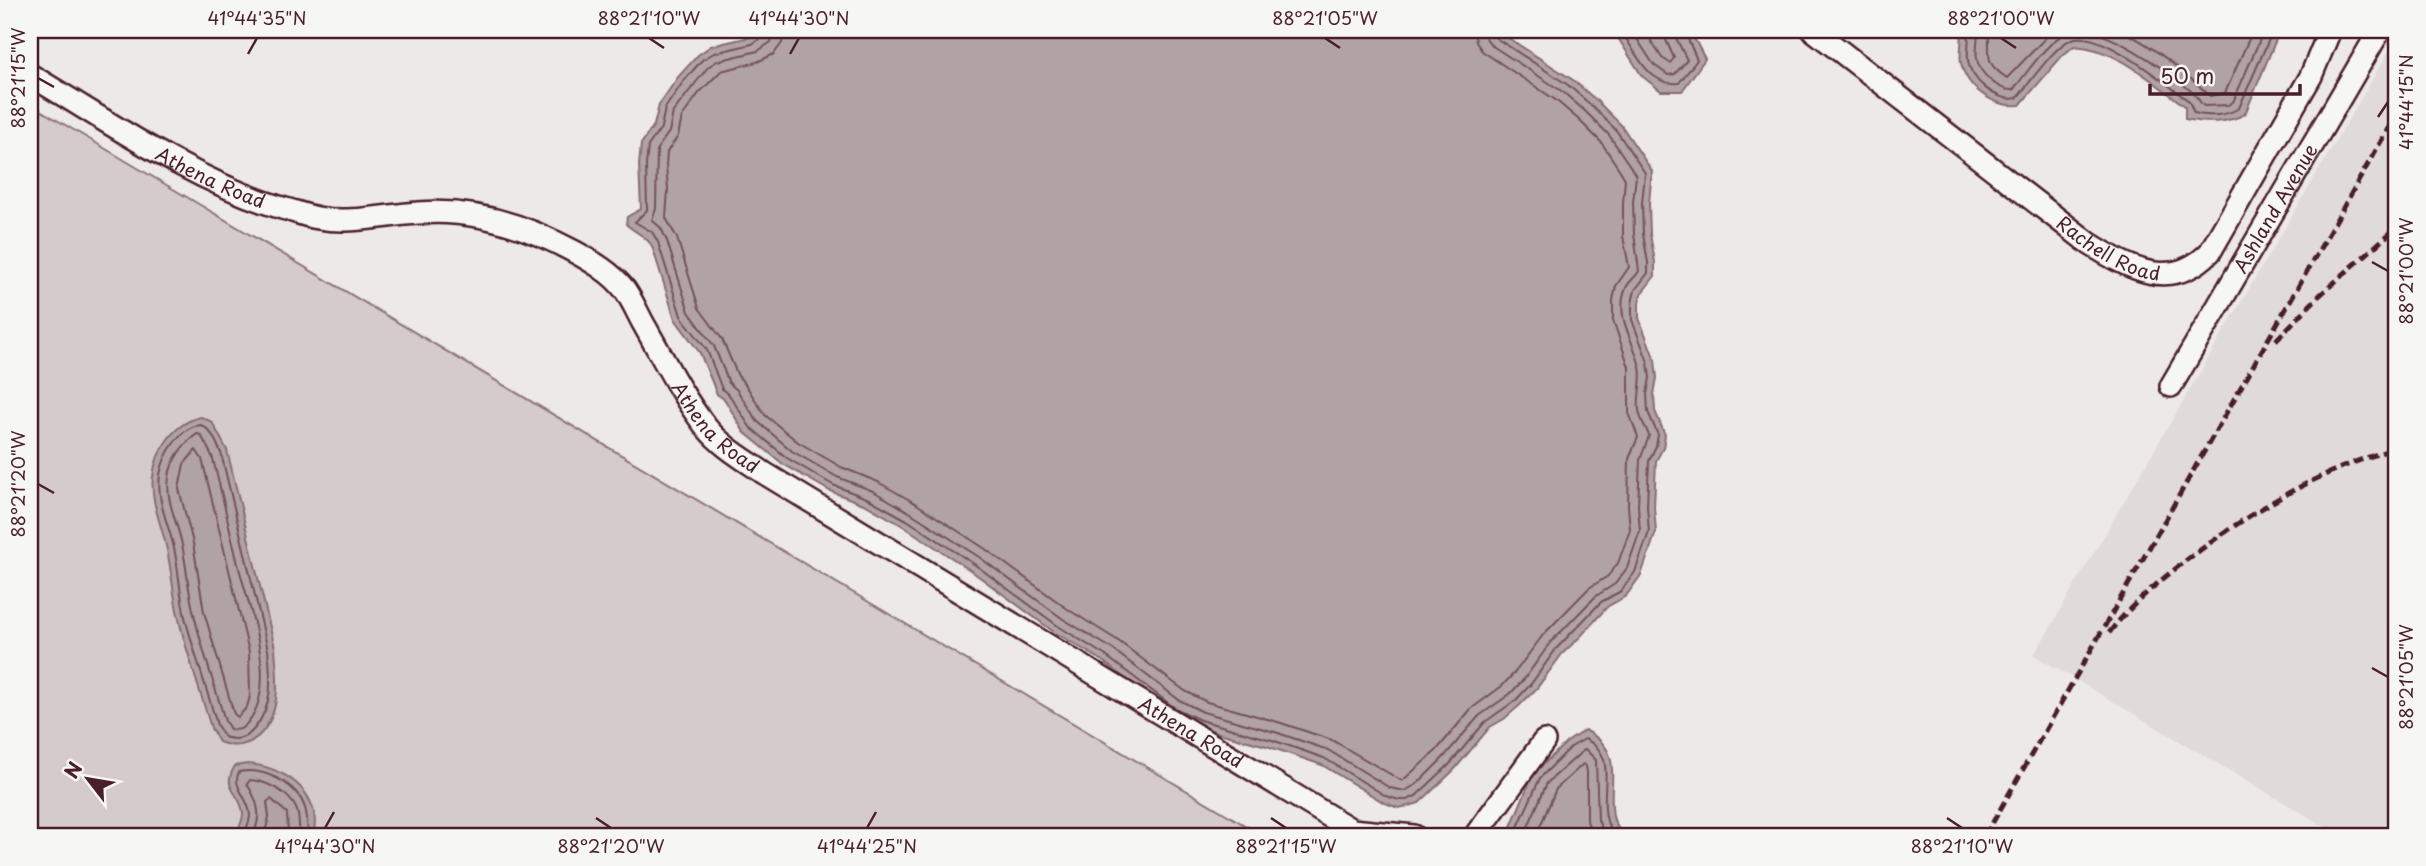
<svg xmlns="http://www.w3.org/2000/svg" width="2426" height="866" viewBox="0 0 2426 866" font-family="'Playpen Sans',sans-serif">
	<rect width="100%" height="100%" fill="#ece9e6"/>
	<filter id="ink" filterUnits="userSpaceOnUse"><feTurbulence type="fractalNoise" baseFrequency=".0143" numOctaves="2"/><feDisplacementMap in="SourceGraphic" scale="14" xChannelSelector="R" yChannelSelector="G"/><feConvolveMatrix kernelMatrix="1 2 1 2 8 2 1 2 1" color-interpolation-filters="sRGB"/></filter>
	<g filter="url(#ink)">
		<path fill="#e0dad8" d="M2396 39V836H2341L2034 655Z"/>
		<path fill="#d4cbca" stroke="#8f757a" stroke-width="2" d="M30 104 1263 836H30Z"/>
		<g fill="#b1a2a3" stroke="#886e73" stroke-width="2">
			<path d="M763 30H1496L1573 80 1597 101 1621 125 1652 171 1649 203 1650 234 1655 262V276L1641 294 1639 303V318L1655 360 1657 378 1654 394 1655 411 1665 435 1663 448 1656 461 1654 507 1656 532 1641 575 1626 596 1607 607 1580 637 1562 654 1537 688 1520 705 1504 719 1490 727 1454 770 1419 803 1409 806 1398 808 1383 802 1322 765 1270 747 1197 727 1145 695 1103 661 1054 632 970 570 903 526 866 505 830 491 783 464 744 432 725 400 717 394 700 353 675 319 652 246C646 235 635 233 626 224L627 217 641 209 639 165 641 144 654 125 659 105 678 77 698 55 711 46 750 37Z"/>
			<path d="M1613 30H1690L1705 59 1682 91H1661L1642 76Z"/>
			<path d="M1961 30H2280L2245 114C2226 124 2206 123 2185 119V106C2152 82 2117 48 2074 46L2062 56 2020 105C1995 108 1967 89 1961 63 1959 53 1963 41 1961 30Z"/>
			<path d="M201 417 212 422 227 450 275 648C276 665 279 682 276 699 272 729 250 755 219 742L211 728C201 692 187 656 179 619 173 596 172 573 167 550 162 525 150 502 153 476 156 450 175 422 201 417Z"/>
			<path d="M1585 730C1626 752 1607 780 1613 816 1614 823 1619 830 1623 836H1507L1533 774 1567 742Z"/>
			<path d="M247 764C271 765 301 779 311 803 316 813 315 825 314 836H235C238 829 243 822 243 814 242 792 220 790 235 766Z"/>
		</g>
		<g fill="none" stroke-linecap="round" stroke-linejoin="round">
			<g stroke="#73535b" stroke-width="2">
				<path d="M765 30 763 37 752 44 714 53 702 60 683 82 665 108 661 128 648 146 646 165 647 210 635 222 652 232 658 242 681 316 707 350 722 389 730 396 750 427 787 458 833 485 869 499 907 520 974 564 1058 626 1106 656 1175 708 1200 720 1272 740 1324 758 1386 796 1399 800H1407L1416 796 1449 765 1485 722 1516 700 1531 684 1556 649 1601 602 1621 591 1635 572 1649 532 1647 506 1649 461 1656 446 1658 435 1648 412 1647 394 1650 378 1648 362 1632 320V303L1635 290 1648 273V263L1643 234 1642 203 1645 173 1616 130 1592 106 1568 85 1496 38 1493 30"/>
				<path d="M774 30 771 42 758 51 717 61 708 67 673 112 669 132 657 149 656 209 652 220 661 228 667 241 689 312 714 346 729 383 737 390 757 421 792 451 837 477 873 491 911 513 979 557 1063 619 1111 648 1179 700 1203 712 1275 732 1328 750 1390 788 1405 791 1417 784 1443 758 1479 716 1510 694 1525 678 1551 642 1596 596 1615 584 1627 568 1640 531 1638 506 1640 460 1649 436C1646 427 1640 420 1639 410 1637 396 1643 381 1640 367 1634 340 1614 317 1626 288 1629 281 1636 277 1639 271L1634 234 1633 202 1636 176 1630 166 1609 135 1586 112 1563 92 1491 45 1486 38 1485 30"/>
				<path d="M784 30 782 43 774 54 757 62 721 71 699 93 682 117 678 136 667 152 666 165 668 189 666 218 677 238 699 308 722 339 738 376 745 384 765 415 798 442 841 467 878 482 915 503 984 548 1069 610 1117 640 1185 691 1207 702 1278 722 1332 740 1402 781 1436 751 1471 709 1502 686 1516 671 1543 635 1589 588 1608 576 1618 563 1630 530 1628 506 1629 459 1638 437 1629 413V367L1613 320V300L1616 286 1629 267 1623 236V202L1625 179 1621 172 1601 142 1579 120 1557 101 1482 51 1476 42 1474 30"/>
				<path d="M1621 30C1635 52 1649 87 1679 83L1697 60 1684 30"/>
				<path d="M1631 30 1654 65 1668 75 1675 74 1687 60 1676 38 1675 30"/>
				<path d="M1644 30 1662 58 1670 63 1674 58 1666 40 1665 30"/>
				<path d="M1968 30C1970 40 1967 49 1968 59 1969 79 1997 103 2017 98 2029 84 2055 45 2072 39 2101 29 2166 84 2189 101L2194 113C2208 117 2227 116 2239 108L2273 30"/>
				<path d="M1977 30C1979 40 1975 49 1977 58 1978 73 1999 91 2013 90 2027 73 2048 40 2068 32 2098 19 2173 74 2194 94 2198 98 2200 103 2204 106L2228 105 2233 102 2264 30"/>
				<path d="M1988 30C1992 55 1981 61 2007 78L2053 30"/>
				<path d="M2118 30C2147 40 2188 75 2210 96L2225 93 2253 30"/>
				<path d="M201 425C212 430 216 442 221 453L268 650C271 679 274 705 254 729 246 739 236 741 224 737L217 725C207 689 194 653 185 617 180 595 179 571 174 548 169 525 156 501 160 475 163 456 180 426 201 425Z"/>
				<path d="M197 434 201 435 212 456C221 489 228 522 236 556 246 601 281 682 248 722 243 729 239 731 230 729L225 721C215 686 202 650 194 614 188 591 187 568 182 545 178 523 165 501 169 477 171 460 183 444 197 434Z"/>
				<path d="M196 450 202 459 249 652 250 696 247 707 238 717 234 714 204 612 193 543 179 489 184 464Z"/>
				<path d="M243 836C246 829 250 823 250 815 250 799 231 787 239 772 263 767 297 783 305 808 308 817 307 827 308 836"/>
				<path d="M252 836C263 817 258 801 247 784L250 780C267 781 289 793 296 808 300 817 299 827 299 836"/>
				<path d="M264 836 269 817 267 802 271 799 287 813 288 836"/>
				<path d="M1514 836 1540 778 1571 747 1585 739C1620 755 1598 793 1607 821 1608 826 1612 832 1615 836"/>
				<path d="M1524 836 1547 783 1585 749 1596 760 1598 820 1605 836"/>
				<path d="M1536 836 1556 789 1583 764 1586 766 1587 773V821L1593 836"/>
			</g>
			<defs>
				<g id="minor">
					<path id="s1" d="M1813 30 2090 244C2130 269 2171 292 2210 252L2311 76 2330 30"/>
					<path id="s2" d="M30 75C111 123 191 180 282 208 294 211 306 216 318 218 351 224 385 215 418 213 473 208 527 226 575 252 593 262 612 273 625 290 632 300 637 312 643 323 663 358 681 395 706 427 721 446 744 459 764 473L1352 830 1414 836"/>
					<path id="s3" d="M2171 386 2380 30"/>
					<path d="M1475 836 1544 741"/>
				</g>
			</defs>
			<use href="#minor" stroke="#4a1f2b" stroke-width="26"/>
			<use href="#minor" stroke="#f6f6f2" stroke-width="21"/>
			<g stroke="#4a1f2b" stroke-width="5" stroke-dasharray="10 5" stroke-linecap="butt">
				<path d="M2276 340 2320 295 2396 228"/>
				<path d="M2109 633C2131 604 2163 578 2192 556 2258 507 2317 472 2396 448"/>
				<path d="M1985 836 2396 115"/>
			</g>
		</g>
	</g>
	<path fill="none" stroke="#4a1f2b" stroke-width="2.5" d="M649 38 664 48M1325 38 1340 48M2001 38 2016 48M248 54 257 38M790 54 799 38M38 78 54 87M2378 117 2388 102M2372 262 2388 271M38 484 54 493M2372 668 2388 677M596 818 611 828M1271 818 1286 828M1947 818 1962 828M325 828 334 812M867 828 876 812"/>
	<g text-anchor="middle" stroke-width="5" stroke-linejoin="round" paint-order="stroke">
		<g font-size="19" fill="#4a1f2b" stroke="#f6f6f2">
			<text dy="7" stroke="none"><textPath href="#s2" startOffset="208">Athena Road</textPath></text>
			<text dy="7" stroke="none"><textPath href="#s3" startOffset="206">Ashland Avenue</textPath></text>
			<text dy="7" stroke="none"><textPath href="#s1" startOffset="369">Rachell Road</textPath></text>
			<text dy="7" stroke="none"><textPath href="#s2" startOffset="817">Athena Road</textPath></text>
			<text dy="7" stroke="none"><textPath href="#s2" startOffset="1384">Athena Road</textPath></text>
		</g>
	</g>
	<rect width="2426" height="866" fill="none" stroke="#f6f6f2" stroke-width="77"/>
	<g transform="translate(88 779) rotate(301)" stroke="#f6f6f2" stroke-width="5" paint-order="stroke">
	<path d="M0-5L12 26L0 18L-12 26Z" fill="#4a1f2b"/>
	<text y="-10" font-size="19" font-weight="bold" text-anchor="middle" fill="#4a1f2b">N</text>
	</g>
	<path d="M2150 84v10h150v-10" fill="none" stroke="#4a1f2b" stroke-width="3.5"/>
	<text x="2160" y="84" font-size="21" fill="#4a1f2b" stroke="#f6f6f2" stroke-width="5" paint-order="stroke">50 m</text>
	<rect x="38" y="38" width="2350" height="790" fill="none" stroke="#4a1f2b" stroke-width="2.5"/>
	<g font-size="18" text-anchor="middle" fill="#4a1f2b">
		<text x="257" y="25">41°44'35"N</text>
		<text x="649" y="25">88°21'10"W</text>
		<text x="799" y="25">41°44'30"N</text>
		<text x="1325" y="25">88°21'05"W</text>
		<text x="2001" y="25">88°21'00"W</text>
		<text transform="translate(19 78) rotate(-90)" y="6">88°21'15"W</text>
		<text transform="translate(2407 102) rotate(-90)" y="6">41°44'15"N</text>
		<text transform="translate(2407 271) rotate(-90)" y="6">88°21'00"W</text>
		<text transform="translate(19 484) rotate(-90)" y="6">88°21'20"W</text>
		<text transform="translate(2407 677) rotate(-90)" y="6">88°21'05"W</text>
		<text x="325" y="853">41°44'30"N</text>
		<text x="611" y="853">88°21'20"W</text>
		<text x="867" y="853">41°44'25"N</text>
		<text x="1286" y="853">88°21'15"W</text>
		<text x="1962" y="853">88°21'10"W</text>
	</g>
</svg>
